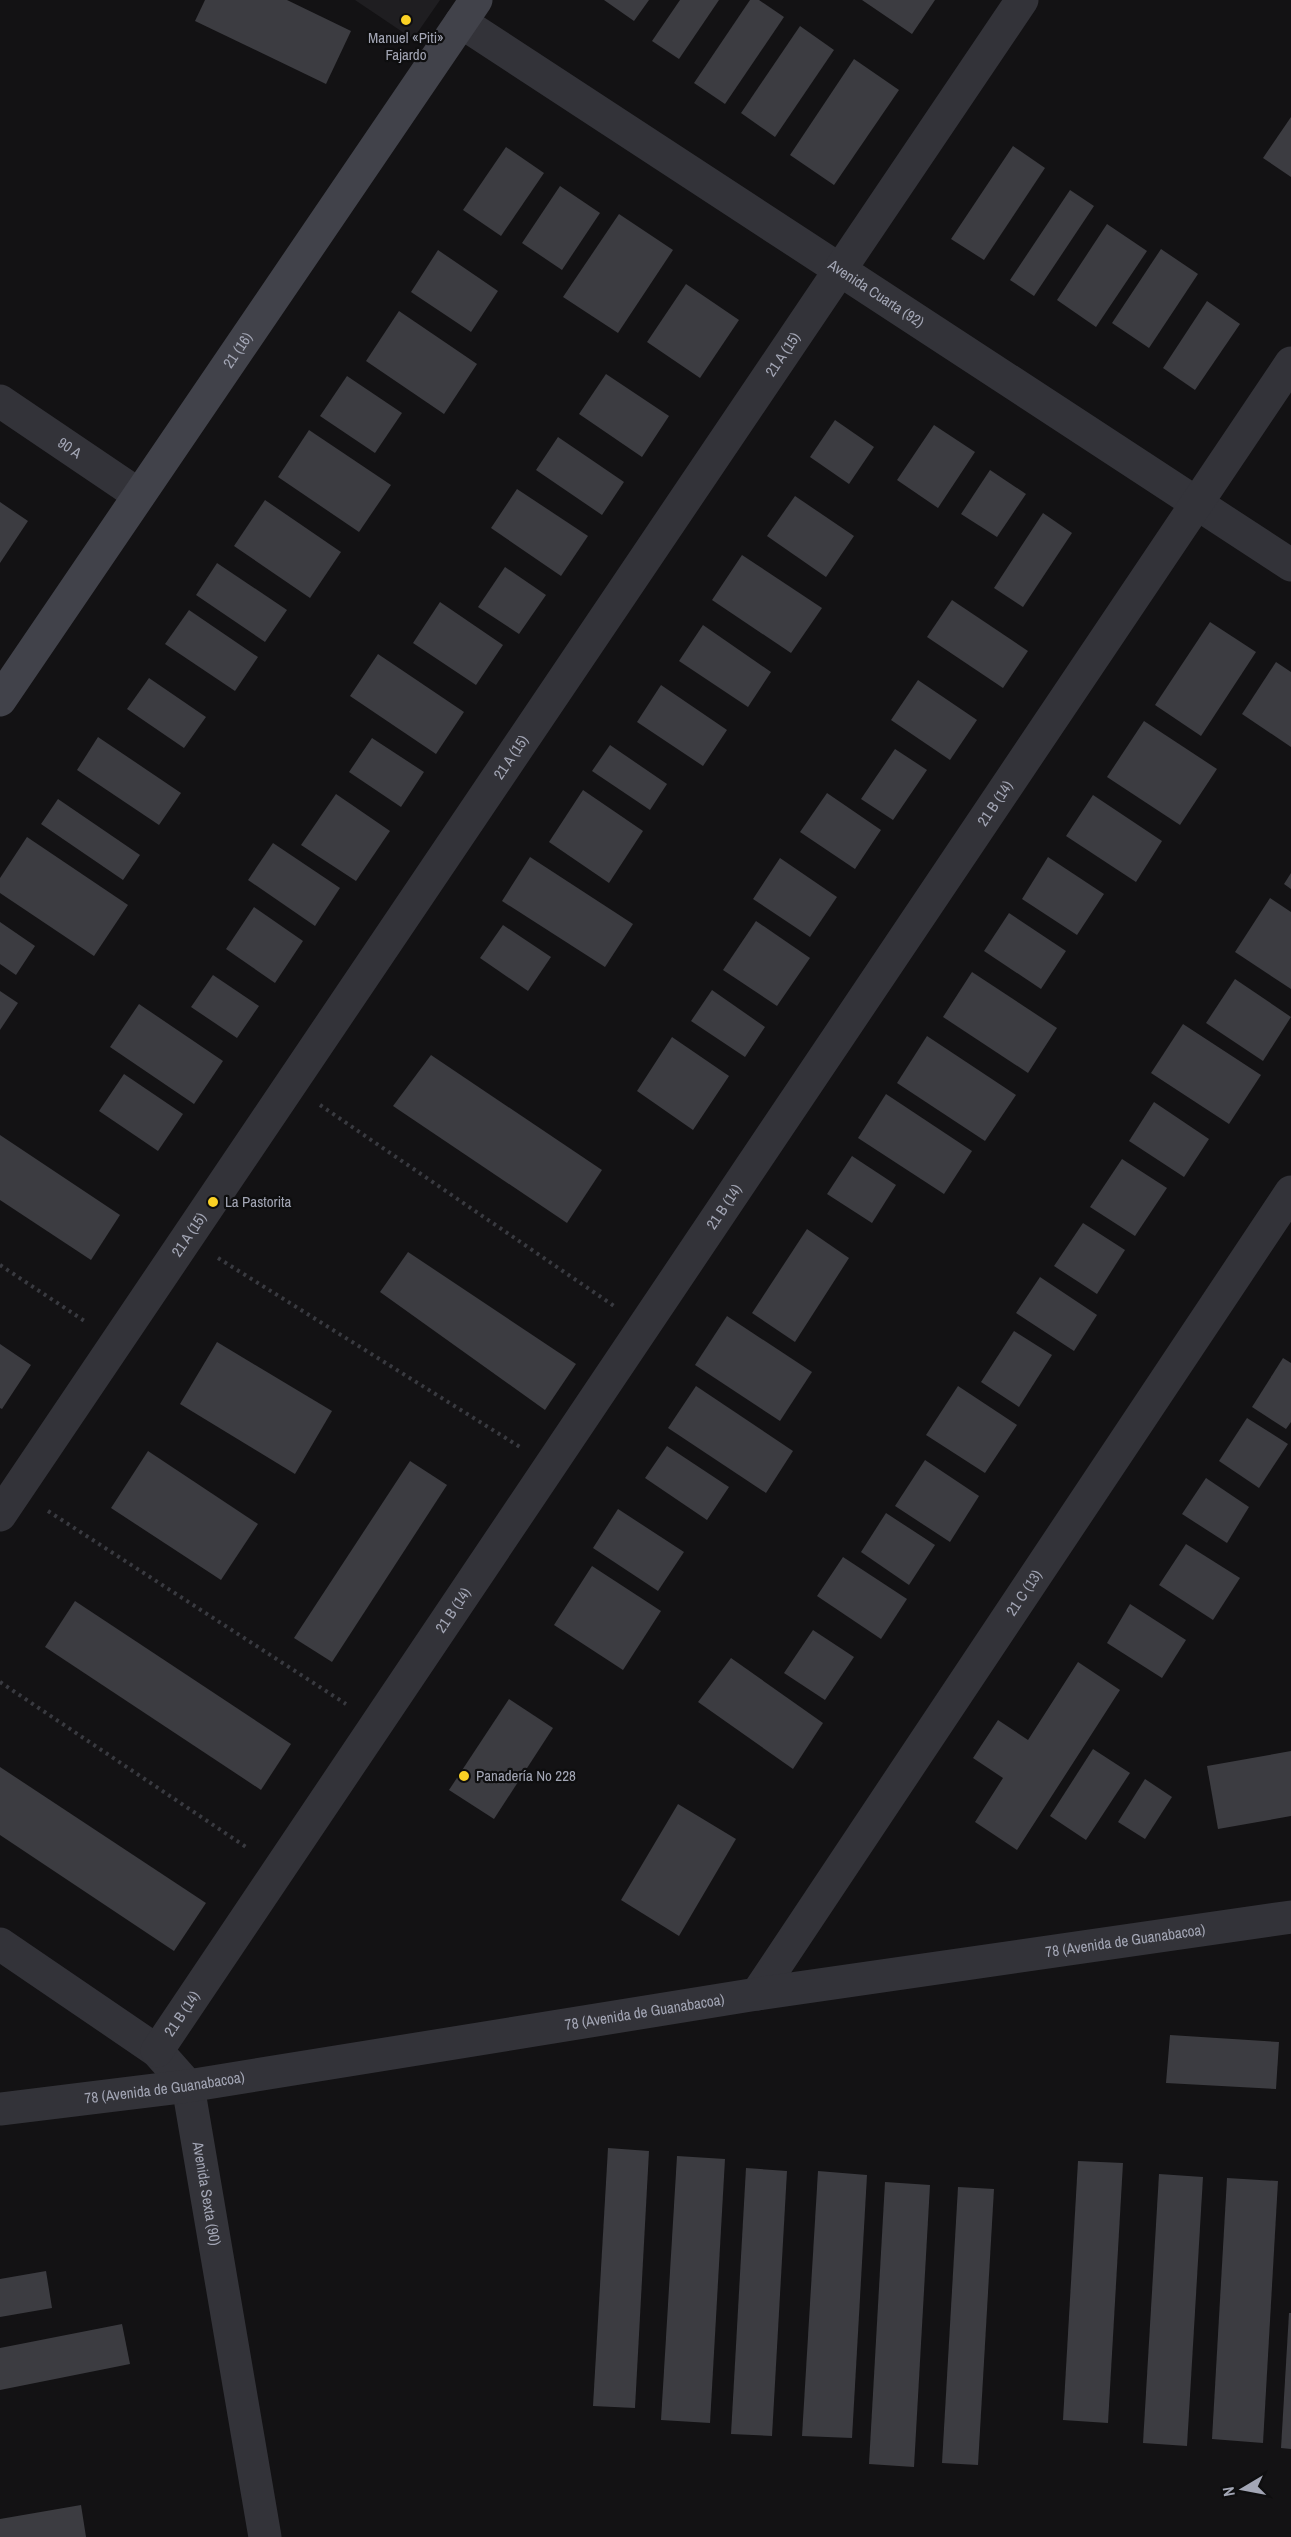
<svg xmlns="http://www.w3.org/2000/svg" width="1291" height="2537" viewBox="0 0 1291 2537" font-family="'Archivo Narrow',sans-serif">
	<rect width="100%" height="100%" fill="#131214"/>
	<path fill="#1f1e21" d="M355 0H440L413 39Z"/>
	<g fill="#3c3c41">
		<path d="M205 0H287L351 31 326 84 195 21Z"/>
		<path d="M604 0H649L634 21Z"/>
		<path d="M680 0H719L679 59 652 41Z"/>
		<path d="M750 0H759L784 17 725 104 694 83Z"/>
		<path d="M862 0H935L912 34Z"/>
		<path d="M800 26 834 50 775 137 741 113Z"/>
		<path d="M854 59 899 90 834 185 790 155Z"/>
		<path d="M1291 117V177L1263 158Z"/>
		<path d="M1013 146 1045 168 984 260 951 239Z"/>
		<path d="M506 147 544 173 501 236 463 210Z"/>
		<path d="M560 186 600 213 562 270 522 243Z"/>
		<path d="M1070 190 1094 206 1034 296 1010 280Z"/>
		<path d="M619 214 673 250 618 333 563 297Z"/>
		<path d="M1107 224 1147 251 1096 327 1057 300Z"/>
		<path d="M1161 249 1198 274 1149 348 1112 323Z"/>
		<path d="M438 250 498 291 471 332 411 292Z"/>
		<path d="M686 284 739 320 700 378 647 342Z"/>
		<path d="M1207 301 1240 324 1195 390 1163 368Z"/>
		<path d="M399 311 477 364 444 414 366 361Z"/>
		<path d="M606 374 669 416 642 457 579 414Z"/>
		<path d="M347 376 402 413 375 453 320 416Z"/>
		<path d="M835 420 874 447 849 484 810 457Z"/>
		<path d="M934 425 975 452 938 508 897 480Z"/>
		<path d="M309 430 391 485 359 532 278 477Z"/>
		<path d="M558 437 624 482 602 515 536 470Z"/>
		<path d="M990 470 1026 494 997 537 961 514Z"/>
		<path d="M517 489 588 536 561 576 491 528Z"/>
		<path d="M795 496 854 536 826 577 767 536Z"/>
		<path d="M265 500 341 552 310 598 234 546Z"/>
		<path d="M0 502 28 521 0 563Z"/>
		<path d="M1043 513 1072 533 1023 607 994 588Z"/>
		<path d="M742 555 822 608 791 653 712 600Z"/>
		<path d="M217 563 287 610 265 642 196 595Z"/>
		<path d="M505 567 546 595 519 634 478 607Z"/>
		<path d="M952 600 1028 651 1003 688 927 637Z"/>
		<path d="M440 602 503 645 476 685 413 643Z"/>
		<path d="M189 610 258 657 235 691 165 644Z"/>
		<path d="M1210 622 1256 652 1201 736 1155 705Z"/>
		<path d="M703 625 771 672 748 707 679 661Z"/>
		<path d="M378 654 464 712 436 754 350 696Z"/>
		<path d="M1276 662 1291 672V747L1242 714Z"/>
		<path d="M149 678 206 717 184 748 127 709Z"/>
		<path d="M918 680 977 720 950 760 891 720Z"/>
		<path d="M661 685 727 730 703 766 637 722Z"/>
		<path d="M1144 721 1217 769 1180 825 1107 777Z"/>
		<path d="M98 737 181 793 159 825 77 770Z"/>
		<path d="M372 738 424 772 401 807 349 772Z"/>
		<path d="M610 745 667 784 650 810 592 771Z"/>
		<path d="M895 749 927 770 893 820 861 799Z"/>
		<path d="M583 790 643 831 609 883 549 842Z"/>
		<path d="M827 793 881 830 855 869 800 832Z"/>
		<path d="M336 794 390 831 356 881 301 845Z"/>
		<path d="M1093 795 1162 841 1136 882 1066 836Z"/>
		<path d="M58 799 140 855 123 880 41 824Z"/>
		<path d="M27 837 128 905 94 956 0 893V878Z"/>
		<path d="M273 843 340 888 315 926 248 880Z"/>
		<path d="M530 857 633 924 605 967 502 901Z"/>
		<path d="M1048 857 1104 894 1077 935 1022 899Z"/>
		<path d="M780 858 837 897 810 937 753 899Z"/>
		<path d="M1291 873V889L1284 884Z"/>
		<path d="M1270 898 1291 912V989L1235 952Z"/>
		<path d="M254 907 303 941 275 983 226 949Z"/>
		<path d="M1009 913 1066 951 1041 989 984 951Z"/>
		<path d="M756 921 810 958 777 1006 723 970Z"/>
		<path d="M0 922 35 946 16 975 0 964Z"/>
		<path d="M503 925 551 957 528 991 480 958Z"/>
		<path d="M972 972 1057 1028 1028 1073 943 1017Z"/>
		<path d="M213 975 259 1006 237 1038 191 1007Z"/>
		<path d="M1235 979 1291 1017 1263 1061 1206 1023Z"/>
		<path d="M712 990 765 1027 745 1057 691 1021Z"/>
		<path d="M0 991 18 1003 0 1030Z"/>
		<path d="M139 1004 223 1061 194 1104 110 1047Z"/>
		<path d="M1183 1024 1261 1075 1229 1124 1151 1073Z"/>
		<path d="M927 1036 1016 1095 985 1141 897 1083Z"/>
		<path d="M672 1037 729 1076 693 1130 637 1091Z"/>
		<path d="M431 1055 602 1170 567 1223 393 1106Z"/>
		<path d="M124 1074 183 1114 158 1151 99 1111Z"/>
		<path d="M886 1094 972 1151 944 1194 858 1138Z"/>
		<path d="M1154 1102 1209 1139 1184 1177 1129 1141Z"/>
		<path d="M0 1135 120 1215 91 1260 0 1200Z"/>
		<path d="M852 1156 896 1185 872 1223 827 1194Z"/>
		<path d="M1122 1159 1167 1188 1135 1236 1090 1207Z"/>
		<path d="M1083 1223 1125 1250 1097 1294 1054 1266Z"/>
		<path d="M807 1229 849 1258 795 1342 752 1313Z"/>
		<path d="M408 1252 576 1364 545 1410 380 1292Z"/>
		<path d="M1040 1277 1097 1315 1074 1351 1016 1313Z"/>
		<path d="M727 1316 812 1372 780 1421 695 1365Z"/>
		<path d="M1014 1331 1052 1355 1019 1407 981 1382Z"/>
		<path d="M217 1342 332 1411 295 1474 180 1404Z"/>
		<path d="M0 1344 31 1365 2 1409 0 1408Z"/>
		<path d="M1283 1358 1291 1363V1422L1286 1429 1252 1407Z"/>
		<path d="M696 1386 793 1451 766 1493 668 1428Z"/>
		<path d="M958 1386 1017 1425 985 1473 926 1435Z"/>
		<path d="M1247 1418 1288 1444 1259 1488 1219 1461Z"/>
		<path d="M667 1446 729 1487 707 1520 645 1478Z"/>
		<path d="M148 1451 258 1524 221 1580 111 1508Z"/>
		<path d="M925 1460 979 1496 950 1542 895 1506Z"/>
		<path d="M410 1461 447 1485 332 1662 294 1638Z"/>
		<path d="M1206 1478 1249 1507 1227 1543 1182 1514Z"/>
		<path d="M618 1509 684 1552 658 1591 593 1548Z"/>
		<path d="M886 1513 935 1545 909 1585 861 1552Z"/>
		<path d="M1186 1544 1240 1578 1213 1620 1159 1585Z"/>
		<path d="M843 1557 907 1599 881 1639 817 1596Z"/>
		<path d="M592 1566 661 1611 623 1670 554 1625Z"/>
		<path d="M75 1601 291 1744 261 1790 45 1647Z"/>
		<path d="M1130 1604 1186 1640 1162 1678 1107 1643Z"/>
		<path d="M813 1630 854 1657 825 1700 784 1673Z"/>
		<path d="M731 1658 823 1723 793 1769 698 1702Z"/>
		<path d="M1078 1662 1120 1690 1017 1850 975 1822 1003 1778 973 1758 998 1720 1028 1740Z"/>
		<path d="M509 1699 553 1728 494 1819 449 1790Z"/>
		<path d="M1093 1749 1130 1773 1086 1840 1050 1816Z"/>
		<path d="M1291 1751V1816L1218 1829 1207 1766Z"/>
		<path d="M0 1767 206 1903 174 1951 0 1835Z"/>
		<path d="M1145 1779 1172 1797 1145 1839 1118 1822Z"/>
		<path d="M678 1804 736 1839 679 1936 621 1900Z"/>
		<path d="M1170 2035 1279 2042 1276 2089 1166 2083Z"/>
		<path d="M608 2148 649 2151 635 2408 593 2406Z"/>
		<path d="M677 2156 725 2159 710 2423 661 2420Z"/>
		<path d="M1078 2161 1123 2163 1108 2423 1063 2420Z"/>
		<path d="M746 2168 787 2171 772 2436 731 2434Z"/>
		<path d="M818 2171 867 2175 852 2438 802 2436Z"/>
		<path d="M1159 2174 1203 2177 1187 2446 1143 2443Z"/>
		<path d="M1227 2178 1278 2181 1263 2443 1212 2439Z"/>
		<path d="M885 2182 930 2185 914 2467 869 2464Z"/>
		<path d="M958 2187 994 2189 978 2465 942 2463Z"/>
		<path d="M46 2271 52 2308 0 2317V2279Z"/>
		<path d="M1289 2313H1291V2449L1281 2448Z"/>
		<path d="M122 2324 130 2364 0 2390V2348Z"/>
		<path d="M81 2505 86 2537H0V2519Z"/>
	</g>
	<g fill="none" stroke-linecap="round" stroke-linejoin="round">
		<g stroke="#393a40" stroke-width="4" stroke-dasharray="3 4.5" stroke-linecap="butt">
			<path d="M320 1105 614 1306"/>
			<path d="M218 1258 520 1447"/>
			<path d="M0 1265 86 1322"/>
			<path d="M48 1511 346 1704"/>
			<path d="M0 1682 249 1849"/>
		</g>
		<g stroke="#333339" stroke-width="33">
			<path id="s1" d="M461 22 1291 565"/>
			<path id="s2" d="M0 401 139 495"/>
			<path id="s3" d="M0 1515 1022 0"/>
			<path id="s4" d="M0 1944 157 2051 188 2086 265 2537"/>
			<path id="s5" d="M757 1994 1291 1192"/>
			<path id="s6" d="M157 2051 1291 363"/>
			<path id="s7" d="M0 2109 188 2086 757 1994 1291 1917"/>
		</g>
		<path stroke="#41424a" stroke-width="33" id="s8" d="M0 700 476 0"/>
	</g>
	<g fill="#fad124" stroke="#0e0e0f" stroke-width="2">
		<circle cx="406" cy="20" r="6"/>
		<circle cx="213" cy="1202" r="6"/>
		<circle cx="464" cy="1776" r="6"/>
	</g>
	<g text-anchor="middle" stroke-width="4.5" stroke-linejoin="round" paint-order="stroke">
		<g font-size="15" fill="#a3a6b5" stroke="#0e0e0f" text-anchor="start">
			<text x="406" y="43" text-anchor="middle">Manuel «Piti»<tspan x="406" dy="17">Fajardo</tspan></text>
			<text x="225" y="1207">La Pastorita</text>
			<text x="476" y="1781">Panadería No 228</text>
		</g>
		<g font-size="15" fill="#a3a6b5" stroke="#0e0e0f">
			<text dy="5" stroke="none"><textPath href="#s1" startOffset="496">Avenida Cuarta (92)</textPath></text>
			<text dy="5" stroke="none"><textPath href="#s8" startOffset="423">21 (16)</textPath></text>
			<text dy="5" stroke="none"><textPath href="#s3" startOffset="1400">21 A (15)</textPath></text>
			<text dy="5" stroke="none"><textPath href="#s2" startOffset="84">90 A</textPath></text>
			<text dy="5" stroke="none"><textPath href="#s3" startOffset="914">21 A (15)</textPath></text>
			<text dy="5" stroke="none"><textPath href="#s6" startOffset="1503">21 B (14)</textPath></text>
			<text dy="5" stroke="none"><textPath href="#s6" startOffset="1017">21 B (14)</textPath></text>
			<text dy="5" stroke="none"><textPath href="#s3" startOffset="338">21 A (15)</textPath></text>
			<text dy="5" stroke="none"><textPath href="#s5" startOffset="482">21 C (13)</textPath></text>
			<text dy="5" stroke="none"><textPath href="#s6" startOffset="531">21 B (14)</textPath></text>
			<text dy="5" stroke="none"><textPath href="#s7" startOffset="1138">78 (Avenida de Guanabacoa)</textPath></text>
			<text dy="5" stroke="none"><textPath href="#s7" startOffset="652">78 (Avenida de Guanabacoa)</textPath></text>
			<text dy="5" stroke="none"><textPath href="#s6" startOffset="45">21 B (14)</textPath></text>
			<text dy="5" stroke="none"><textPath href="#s7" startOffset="166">78 (Avenida de Guanabacoa)</textPath></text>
			<text dy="5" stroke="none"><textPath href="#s4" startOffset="346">Avenida Sexta (90)</textPath></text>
		</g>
	</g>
	<g transform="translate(1243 2489) rotate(260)" stroke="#0e0e0f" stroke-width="4.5" paint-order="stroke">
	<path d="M0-4.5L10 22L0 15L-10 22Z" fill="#a3a6b5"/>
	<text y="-9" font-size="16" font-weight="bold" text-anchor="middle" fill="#a3a6b5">N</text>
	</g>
</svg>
